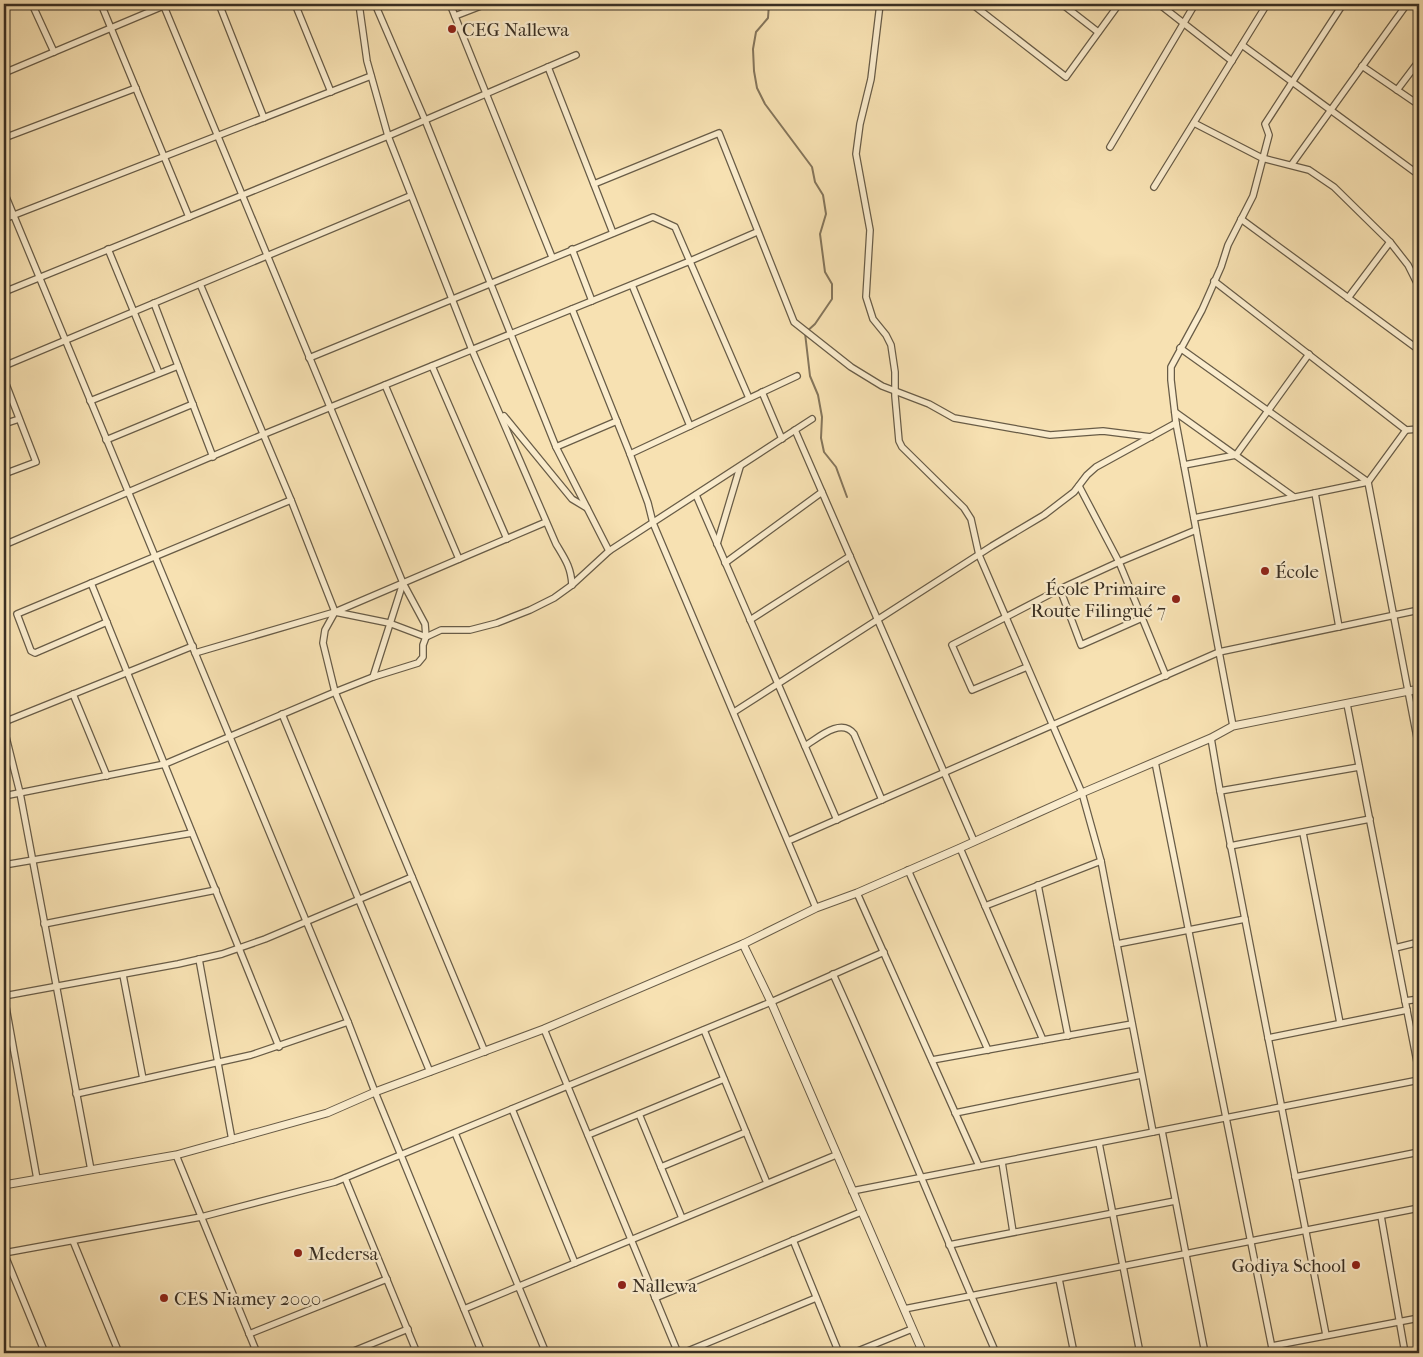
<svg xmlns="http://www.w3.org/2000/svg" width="1423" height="1357" viewBox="0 0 1423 1357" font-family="'IM FELL French Canon',serif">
	<rect width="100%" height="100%" fill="#f7e1b2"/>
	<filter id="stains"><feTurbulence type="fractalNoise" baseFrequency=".004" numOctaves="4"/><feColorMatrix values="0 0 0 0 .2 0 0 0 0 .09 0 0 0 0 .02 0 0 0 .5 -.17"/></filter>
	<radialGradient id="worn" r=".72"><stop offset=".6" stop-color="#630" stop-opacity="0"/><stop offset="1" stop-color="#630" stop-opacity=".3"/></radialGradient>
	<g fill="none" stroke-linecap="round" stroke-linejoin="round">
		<path stroke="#84755b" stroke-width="2" d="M769 4 768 18 756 32 753 49 754 71 757 88 765 104 812 167 815 182 823 195 826 214 820 234 825 272 832 284V299L815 324 805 333 810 376 818 395 822 417 821 438 824 452 836 467 847 497"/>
		<defs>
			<g id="minor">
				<path d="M32 4 54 52"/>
				<path d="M101 4 189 217"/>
				<path d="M163 4 403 583 425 624 426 637 389 623 335 612"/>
				<path d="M219 4 264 118"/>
				<path d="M295 4 331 92"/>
				<path d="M359 4 367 61 388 136 472 350 556 544C565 559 571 567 572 585"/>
				<path d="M375 4 425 120 556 447 609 551"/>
				<path d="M450 4 552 257"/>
				<path d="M880 4 871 79 860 124 856 154 870 230 866 297 873 319 886 335 891 345 895 372V396L899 441 902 447 964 508 971 519 979 555 1082 793 1101 861 1153 1132"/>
				<path d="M972 4 1066 77 1119 4"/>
				<path d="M1062 4 1098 32"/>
				<path d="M1159 4 1232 61"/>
				<path d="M455 16 486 4"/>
				<path d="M1242 45 1419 175"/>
				<path d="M1362 66 1419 105"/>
				<path d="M548 67 613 233"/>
				<path d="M4 73 168 4"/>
				<path d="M1397 90 1419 61"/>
				<path d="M1194 123 1262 158 1309 170 1334 187 1390 242 1408 265 1419 287"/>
				<path d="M4 138 136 88"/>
				<path d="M1110 147 1195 4"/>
				<path d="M1292 164 1407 4"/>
				<path d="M594 184 719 133 794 322 851 367 882 386 929 404 954 418 1050 435 1103 431 1151 437"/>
				<path d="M1154 187 1267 4"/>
				<path d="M4 192 348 1022 375 1092 482 1353"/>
				<path d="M4 219 371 76"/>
				<path d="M1241 219 1419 350"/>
				<path d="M108 249 159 373"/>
				<path d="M572 249 592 301"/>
				<path d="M1214 281 1406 430 1419 429"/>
				<path d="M200 284 291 500 335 612 325 630 323 643 335 692 485 1052"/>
				<path d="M632 285 690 426"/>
				<path d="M4 292 388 136 576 55"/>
				<path d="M1348 298 1390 242"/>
				<path d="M154 303 213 457"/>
				<path d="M572 309 630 454 648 503 653 523 816 908"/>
				<path d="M1180 348 1368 482 1419 748"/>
				<path d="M309 358C424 312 538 263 653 217L675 227 749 398"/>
				<path d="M4 366 410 196"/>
				<path d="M432 366 507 539"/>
				<path d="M4 379 36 462 4 474"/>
				<path d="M385 385 459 559"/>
				<path d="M762 392 782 439"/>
				<path d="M90 401 178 366"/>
				<path d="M1175 412 1294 497"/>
				<path d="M504 416 572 499 587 508"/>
				<path d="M4 424 19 419"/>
				<path d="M795 430 974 841"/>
				<path d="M106 440 193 404"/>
				<path d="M556 447 617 421"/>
				<path d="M630 454 797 376"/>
				<path d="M1184 465 1236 455 1309 354"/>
				<path d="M1079 486 1119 562 1166 676"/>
				<path d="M1315 493 1339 627"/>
				<path d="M696 495 837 820"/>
				<path d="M1194 518 1368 482 1406 430"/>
				<path d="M717 544 740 467"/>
				<path d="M4 545 262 435 690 261 757 232"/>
				<path d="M725 563 822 492"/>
				<path d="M91 583 279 1047"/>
				<path d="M1060 589 1081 645 1142 618"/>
				<path d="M750 620 850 556"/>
				<path d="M107 622 35 653 31 651 17 614 291 500"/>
				<path d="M195 653 335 612 546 522"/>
				<path d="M1027 667 972 690 952 645 1060 589 1119 562 1196 530"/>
				<path d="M373 677 403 583"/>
				<path d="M73 694 107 776"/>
				<path d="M1347 704 1419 1072"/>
				<path d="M734 712 992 546 1044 515 1074 492 1087 475 1096 467 1176 423"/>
				<path d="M282 714 430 1072"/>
				<path d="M4 722 193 646"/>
				<path d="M1233 726 1176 423 1171 380V367L1202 310 1221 267 1228 245 1253 196 1269 135 1265 124 1343 4"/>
				<path d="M4 729 20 793 91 1170"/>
				<path d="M1211 738 1220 791 1326 1335"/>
				<path d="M805 746C818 738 841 717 854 734L882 800"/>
				<path d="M1155 762 1273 1353"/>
				<path d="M1220 791 1359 767"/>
				<path d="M4 796 165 764 335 692 373 677 418 663 423 657V645L426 637 441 630H470L497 623 530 610 554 598 572 585 609 551 812 419"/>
				<path d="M1303 833 1340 1023"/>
				<path d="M788 841 1219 652 1419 610"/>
				<path d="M1230 846 1370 819"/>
				<path d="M960 848 1043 1040"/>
				<path d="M4 865 192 833"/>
				<path d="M908 870 988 1050"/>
				<path d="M1038 885 1068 1036"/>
				<path d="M857 893 979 1166"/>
				<path d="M985 906 1101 861"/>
				<path d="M44 924 216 890"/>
				<path d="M1117 944 1245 919"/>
				<path d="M1395 948 1419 942"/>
				<path d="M199 959 232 1140"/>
				<path d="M833 974C890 1099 941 1227 996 1353"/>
				<path d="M123 975 143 1079"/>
				<path d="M4 996 178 964 222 954 265 939 412 877"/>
				<path d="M4 996 37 1179"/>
				<path d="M1405 1001 1419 999"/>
				<path d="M544 1029 678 1353"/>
				<path d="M704 1030 767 1183"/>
				<path d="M1268 1038 1407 1010"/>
				<path d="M932 1060 1132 1024"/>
				<path d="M76 1094 251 1055 348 1022"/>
				<path d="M512 1109 575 1263"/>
				<path d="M955 1113 1141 1075"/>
				<path d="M639 1114 682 1218"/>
				<path d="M1162 1131 1205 1353"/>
				<path d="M455 1133 546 1353"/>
				<path d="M588 1135 724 1079"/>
				<path d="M1099 1143 1140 1353"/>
				<path d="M176 1155 257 1353"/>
				<path d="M1002 1162 1013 1232"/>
				<path d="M661 1167 746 1132"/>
				<path d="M1295 1177 1419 1152"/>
				<path d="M345 1178 417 1353"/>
				<path d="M852 1191 1419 1080"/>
				<path d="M1381 1216 1405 1353"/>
				<path d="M793 1240 839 1353"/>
				<path d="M73 1241 119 1353"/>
				<path d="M949 1245 1175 1201"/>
				<path d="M4 1253 201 1217 335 1182 771 1002 884 952"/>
				<path d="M4 1253 45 1353"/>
				<path d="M1059 1279 1074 1353"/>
				<path d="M655 1298 861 1212"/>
				<path d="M464 1309 836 1155"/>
				<path d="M904 1309 1419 1208"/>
				<path d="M249 1334 387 1279"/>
				<path d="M1272 1346 1419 1318"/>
				<path d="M349 1353 408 1329"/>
				<path d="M683 1353 816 1298"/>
				<path d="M853 1353 912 1329"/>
			</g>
			<g id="tertiary">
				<path d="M743 944 771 1002 923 1353"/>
				<path d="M4 1185 176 1155 327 1113 375 1092 544 1029 743 944 816 908 857 893 960 848 1082 793 1211 738 1233 726 1419 689"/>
			</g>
		</defs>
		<use href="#minor" stroke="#685c47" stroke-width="8"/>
		<use href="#tertiary" stroke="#685c47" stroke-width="9"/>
		<use href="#minor" stroke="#faeccd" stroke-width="5.5"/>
		<use href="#tertiary" stroke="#faeccd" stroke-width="7"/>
	</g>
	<g fill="#8f2418" stroke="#faeccd" stroke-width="2">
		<circle cx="452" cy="29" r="5"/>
		<circle cx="1265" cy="571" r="5"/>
		<circle cx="1176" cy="599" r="5"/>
		<circle cx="298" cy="1253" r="5"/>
		<circle cx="1356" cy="1265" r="5"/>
		<circle cx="622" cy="1285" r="5"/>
		<circle cx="164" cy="1298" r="5"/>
	</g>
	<g text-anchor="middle" stroke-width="4.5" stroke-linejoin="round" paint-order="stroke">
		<g font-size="19" fill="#392f23" stroke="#faeccd" text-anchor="start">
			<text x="462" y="36">CEG Nallewa</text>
			<text x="1275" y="578">École</text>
			<text x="1166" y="595" text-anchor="end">École Primaire<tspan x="1166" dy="22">Route Filingué 7</tspan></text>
			<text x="308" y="1260">Medersa</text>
			<text x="1346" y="1272" text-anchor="end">Godiya School</text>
			<text x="632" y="1292">Nallewa</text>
			<text x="174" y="1305">CES Niamey 2000</text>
		</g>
	</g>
	<rect width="1423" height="1357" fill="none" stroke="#f7e1b2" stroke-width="20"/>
	<rect x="5" y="5" width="1413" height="1347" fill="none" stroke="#392f23" stroke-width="2.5"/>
	<rect x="10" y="10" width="1403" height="1337" fill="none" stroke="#392f23"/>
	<rect width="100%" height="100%" filter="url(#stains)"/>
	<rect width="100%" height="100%" fill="url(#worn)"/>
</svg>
